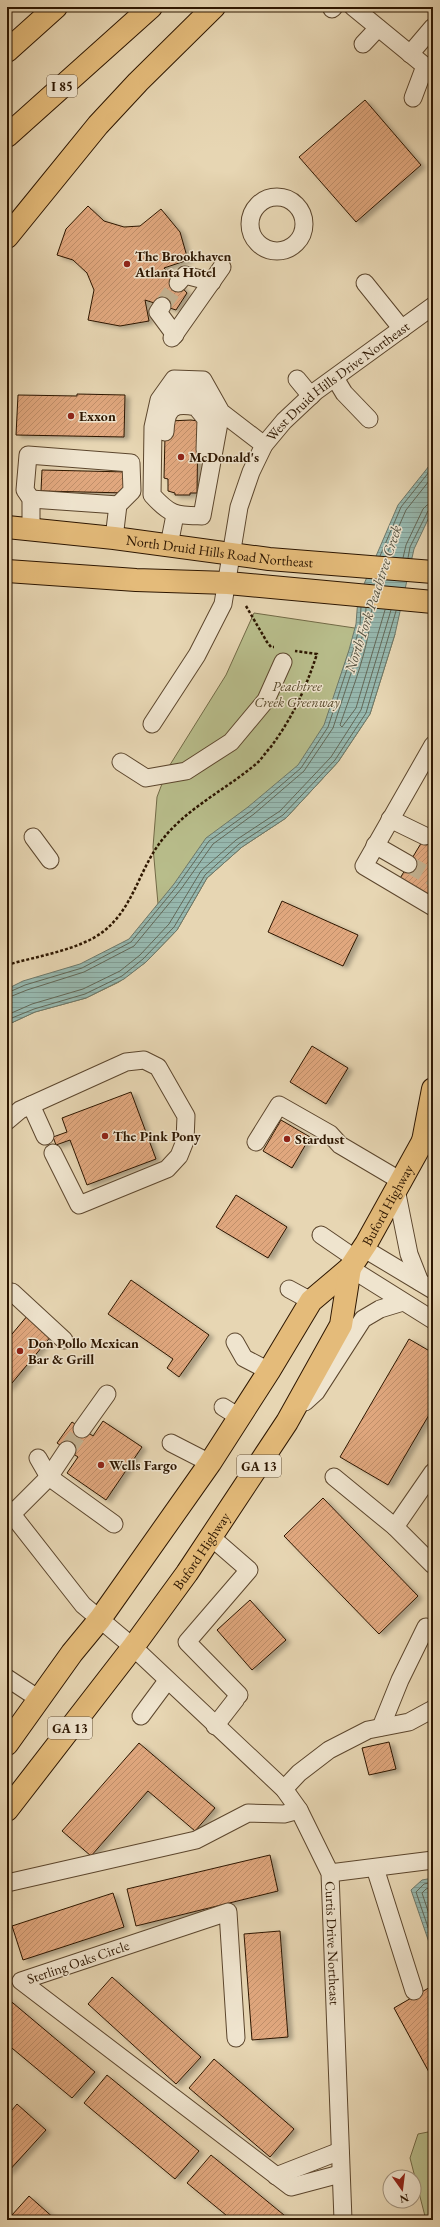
<svg xmlns="http://www.w3.org/2000/svg" width="440" height="2227" viewBox="0 0 440 2227" font-family="'EB Garamond',serif">
	<defs>
		<pattern id="water-rules" width="6" height="5" patternUnits="userSpaceOnUse"><rect width="6" height="5" fill="#97b9b0"/><path d="M0 2.5h6" fill="none" stroke="#829e96"/></pattern>
		<pattern id="building-hatch" width="6" height="6" patternUnits="userSpaceOnUse"><rect width="6" height="6" fill="#e0a77e"/><path d="M-1 1l2-2M0 6l6-6M5 7l2-2" fill="none" stroke="#c08f6b"/></pattern>
		<filter id="shadow"><feDropShadow dx="4.5" dy="2.5" stdDeviation="2" flood-color="#0004"/></filter>
	</defs>
	<rect width="100%" height="100%" fill="#e7d6b3"/>
	<filter id="stains"><feTurbulence type="fractalNoise" baseFrequency=".005" numOctaves="4"/><feColorMatrix values="0 0 0 0 .2 0 0 0 0 .09 0 0 0 0 .02 0 0 0 .5 -.17"/></filter>
	<radialGradient id="worn" r=".72"><stop offset=".6" stop-color="#630" stop-opacity="0"/><stop offset="1" stop-color="#630" stop-opacity=".3"/></radialGradient>
	<g fill="#b8bd8b" stroke="#726a46">
		<path d="M254 613 395 634 370 714 338 762 286 818 242 847 207 878 177 930 146 962 119 982 86 998 35 1012 7 1025 162 922 158 904 153 847 157 797 168 768 226 675Z"/>
		<path d="M433 2131V2220H426L410 2158 418 2134Z"/>
	</g>
	<g fill="url(#water-rules)" stroke="#6d786a">
		<path d="M433 461V509L414 549 395 634 370 714 338 762 286 818 242 847 207 878 177 930 146 962 124 979 86 998 35 1012 7 1025V989L23 981 80 964 129 939 174 884 206 838 248 807 298 765 324 725 349 650 356 624 358 598 398 505Z"/>
		<path d="M433 1878V1954L411 1890 422 1880Z"/>
	</g>
	<g fill="none" stroke-linecap="round" stroke-linejoin="round">
		<g stroke="#626858" stroke-width="1">
			<path d="M380 556 401 507 433 467"/>
			<path d="M386 556 406 510 433 476"/>
			<path d="M403 558 406 545 423 509 427 505 433 504"/>
			<path d="M408 558 410 547 428 511 433 509"/>
			<path d="M372 608C369 649 353 687 340 725L342 727 356 708 385 610"/>
			<path d="M7 993 25 985 82 968 131 942 177 886 209 841 251 811 301 768 328 727 353 651 360 625 361 607"/>
			<path d="M7 998 27 990 84 972 134 946 181 889 213 844 254 814 304 771 333 728 358 652 365 626 366 608"/>
			<path d="M7 1015 32 1004 83 989 120 971 140 955 169 924 201 871 236 840 280 811 331 757 361 710 391 610"/>
			<path d="M7 1020 34 1009 85 994 122 976 143 959 174 927 205 875 239 844 283 815 335 760 366 713 396 611"/>
			<path d="M433 1882 424 1884 416 1892 433 1942"/>
			<path d="M433 1887 426 1889 422 1893 433 1926"/>
		</g>
	</g>
	<g fill="url(#building-hatch)" stroke="#2d1600" filter="url(#shadow)">
		<path d="M365 100 421 165 356 222 299 157Z"/>
		<path d="M88 206 104 221 124 227 140 226 161 209 180 232 188 260 164 268 187 293 176 310 145 300 149 321 120 326 88 320 94 290 87 273 73 260 57 255 66 229Z"/>
		<path d="M77 394 125 395 124 437 16 435 18 395 77 396Z"/>
		<path d="M191 420 198 421 197 493H190V495H175V493L168 491V479L164 478 165 436 169 421Z"/>
		<path d="M42 470 128 472 127 493 41 491Z"/>
		<path d="M432 825H433V900L399 880Z"/>
		<path d="M282 901 358 935 343 966 268 932Z"/>
		<path d="M312 1046 348 1068 326 1104 290 1082Z"/>
		<path d="M131 1092 156 1159 87 1185 70 1140 56 1145 53 1137 67 1132 62 1118Z"/>
		<path d="M281 1120 310 1137 292 1168 263 1151Z"/>
		<path d="M236 1195 287 1227 268 1258 216 1227Z"/>
		<path d="M131 1280 209 1335 179 1377 167 1368 173 1359 108 1314Z"/>
		<path d="M28 1315 52 1335 7 1389V1340Z"/>
		<path d="M409 1339 433 1353V1408L388 1485 340 1457Z"/>
		<path d="M103 1421 142 1447 106 1500 67 1473 78 1457 57 1443 72 1422 93 1436Z"/>
		<path d="M323 1498 418 1596 379 1634 284 1536Z"/>
		<path d="M250 1600 286 1640 252 1670 217 1630Z"/>
		<path d="M389 1742 396 1769 369 1775 362 1748Z"/>
		<path d="M139 1743 215 1808 195 1831 148 1791 91 1856 62 1831Z"/>
		<path d="M270 1855 278 1891 136 1926 127 1889Z"/>
		<path d="M113 1893 124 1927 23 1960 12 1926Z"/>
		<path d="M280 1931 288 2037 252 2040 244 1934Z"/>
		<path d="M112 1977 201 2057 176 2084 88 2004Z"/>
		<path d="M432 1986 433 2073 430 2074 394 2008Z"/>
		<path d="M7 1998 95 2072 72 2098 7 2044Z"/>
		<path d="M214 2059 294 2129 270 2157 189 2088Z"/>
		<path d="M107 2075 199 2151 175 2179 84 2103Z"/>
		<path d="M17 2104 46 2130 7 2173V2116Z"/>
		<path d="M211 2155 290 2220H232L187 2183Z"/>
		<path d="M29 2196 56 2220H17L12 2215Z"/>
	</g>
	<g fill="none" stroke-linecap="round" stroke-linejoin="round">
		<g stroke="#c2b08f" stroke-width="17" stroke-dasharray="17 8" stroke-linecap="butt">
			<path d="M162 306 178 283"/>
			<path d="M408 864 433 878"/>
			<path d="M67 1450 82 1429"/>
		</g>
		<defs>
			<g id="minor">
				<path d="M353 7 425 66 433 68"/>
				<path d="M332 9 334 7"/>
				<path d="M363 44 378 28"/>
				<path d="M410 54 433 27"/>
				<path d="M413 98 425 66"/>
				<circle cx="277" cy="224" r="27"/>
				<path d="M178 283 185 275 212 282"/>
				<path d="M365 283 402 329"/>
				<path d="M162 306 158 312 175 335"/>
				<path d="M172 338 222 267"/>
				<path d="M335 378 344 393 369 419"/>
				<path d="M297 379 311 396"/>
				<path d="M167 408 173 399 187 392 204 397 207 413"/>
				<path d="M221 412 202 516C176 515 171 516 152 495L153 427 159 400 174 379 203 380 221 412 264 445"/>
				<path d="M165 432C166 409 172 402 196 407L206 419 205 450"/>
				<path d="M31 499 118 505"/>
				<path d="M27 529 31 521V499L25 490 28 455 131 463 132 491 118 505 114 538"/>
				<path d="M169 545 175 515"/>
				<path id="s1" d="M152 724 197 655 223 604 239 507 251 472 264 445 284 421 316 391 433 306"/>
				<path d="M433 745 364 866 433 907"/>
				<path d="M121 762 146 778 186 771 231 742 266 700 283 662"/>
				<path d="M390 819 425 836"/>
				<path d="M33 837 50 860"/>
				<path d="M375 845 408 864"/>
				<path d="M31 1105 45 1136"/>
				<path d="M7 1121 20 1110 126 1062 144 1060 158 1067 186 1116 185 1141 179 1156 167 1169 79 1205 53 1153"/>
				<path d="M256 1142 279 1105 330 1134 340 1145 401 1181"/>
				<path d="M396 1189 409 1254 420 1282"/>
				<path d="M321 1235 356 1259"/>
				<path d="M363 1248 433 1290"/>
				<path d="M350 1268 433 1320"/>
				<path d="M289 1289 311 1301"/>
				<path d="M12 1292 64 1340"/>
				<path d="M235 1342 244 1358 269 1371"/>
				<path d="M305 1402 316 1392 363 1319 380 1309 403 1302"/>
				<path d="M223 1407 239 1417"/>
				<path d="M82 1429 107 1394"/>
				<path d="M171 1443 210 1463"/>
				<path d="M38 1458 49 1477 114 1524"/>
				<path d="M433 1472 395 1527 433 1565"/>
				<path d="M334 1477 395 1527"/>
				<path id="s2" d="M7 1508 83 1605 133 1647 284 1789 299 1810 330 1873 343 2220"/>
				<path d="M12 1514 49 1477 67 1450"/>
				<path d="M211 1537 249 1570 187 1642 239 1695"/>
				<path d="M7 1678 39 1699"/>
				<path d="M141 1716 167 1681"/>
				<path d="M215 1726 236 1699"/>
				<path d="M381 1727 400 1680 426 1627 433 1630"/>
				<path d="M284 1789 299 1773 329 1750 368 1730 409 1722 433 1709"/>
				<path d="M375 1868 414 1991"/>
				<path d="M330 1873 433 1860"/>
				<path d="M7 1883 196 1840 248 1813 284 1814 299 1810"/>
				<path d="M236 2038 228 1912 21 1981 291 2187 340 2174"/>
				<path d="M276 2176 340 2151"/>
			</g>
			<g id="major">
				<path id="s3" d="M7 527 114 538 269 559 433 572"/>
				<path d="M7 571 136 580 228 583 433 602"/>
				<path d="M423 1141 433 1089"/>
				<path id="s4" d="M7 1744 72 1653 100 1619 210 1463 269 1371 311 1301 350 1268 366 1244 423 1141 433 1133"/>
				<path id="s5" d="M7 1810 133 1647 187 1573 287 1422 341 1325 350 1268"/>
			</g>
			<g id="highway">
				<path d="M7 51 56 7"/>
				<path d="M7 136 151 7"/>
				<path d="M7 237 98 125 138 82 214 7"/>
			</g>
		</defs>
		<use href="#minor" stroke="#5c462d" stroke-width="19"/>
		<use href="#major" stroke="#2d1600" stroke-width="24"/>
		<use href="#highway" stroke="#2d1600" stroke-width="24"/>
		<g stroke="#2d1600" stroke-width="2.5" stroke-dasharray="3 2" stroke-linecap="butt">
			<path d="M246 606 267 642 271 647H274"/>
			<path d="M7 965C37 956 80 950 104 931 134 907 139 869 162 840 187 808 225 790 256 764 261 760 265 753 270 748 293 717 305 690 317 654L295 651"/>
		</g>
		<use href="#minor" stroke="#efe4ce" stroke-width="17"/>
		<use href="#major" stroke="#e4bb7a" stroke-width="22"/>
		<use href="#highway" stroke="#e4bb7a" stroke-width="22"/>
	</g>
	<g fill="#8f2418" stroke="#efe4ce" stroke-width="1.5">
		<circle cx="127" cy="264" r="4"/>
		<circle cx="71" cy="416" r="4"/>
		<circle cx="181" cy="457" r="4"/>
		<circle cx="105" cy="1136" r="4"/>
		<circle cx="287" cy="1139" r="4"/>
		<circle cx="20" cy="1351" r="4"/>
		<circle cx="101" cy="1465" r="4"/>
	</g>
	<g text-anchor="middle" stroke-width="3" stroke-linejoin="round" paint-order="stroke">
		<g fill="#efe4ce" stroke="#67543e" stroke-width="1">
			<rect x="47" y="75" width="30" height="22" rx="3"/>
			<rect x="237" y="1455" width="44" height="22" rx="3"/>
			<rect x="48" y="1717" width="44" height="22" rx="3"/>
		</g>
		<g font-size="13" font-weight="bold" fill="#2d1600">
			<text x="62" y="91">I 85</text>
			<text x="259" y="1471">GA 13</text>
			<text x="70" y="1733">GA 13</text>
		</g>
		<g font-size="14" font-weight="bold" fill="#2d1600" stroke="#efe4ce" text-anchor="start">
			<text x="135" y="261">The Brookhaven<tspan x="135" dy="16">Atlanta Hotel</tspan></text>
			<text x="79" y="421">Exxon</text>
			<text x="189" y="462">McDonald's</text>
			<text x="113" y="1141">The Pink Pony</text>
			<text x="295" y="1144">Stardust</text>
			<text x="28" y="1348">Don Pollo Mexican<tspan x="28" dy="16">Bar &amp; Grill</tspan></text>
			<text x="109" y="1470">Wells Fargo</text>
		</g>
		<g font-size="14" fill="#2d1600" stroke="#efe4ce">
			<text dy="5" stroke="none"><textPath href="#s1" startOffset="403">West Druid Hills Drive Northeast</textPath></text>
			<text dy="5" stroke="none"><textPath href="#s3" startOffset="214">North Druid Hills Road Northeast</textPath></text>
			<text dy="5" stroke="none"><textPath href="#s4" startOffset="662">Buford Highway</textPath></text>
			<text dy="5" stroke="none"><textPath href="#s5" startOffset="324">Buford Highway</textPath></text>
			<text dy="5" stroke="none"><textPath href="#s2" startOffset="562">Curtis Drive Northeast</textPath></text>
			<text transform="translate(78 1962) rotate(-19)" y="5">Sterling Oaks Circle</text>
		</g>
		<g font-size="14" font-style="italic" fill="#57482a" stroke="#efe4ce">
			<text x="297" y="691">Peachtree<tspan x="297" dy="16">Creek Greenway</tspan></text>
		</g>
		<g font-size="15" font-style="italic" fill="#524f3e" stroke="#efe4ce">
			<text transform="translate(373 599) rotate(-72)" y="5">North Fork Peachtree Creek</text>
		</g>
	</g>
	<rect width="440" height="2227" fill="none" stroke="#e7d6b3" stroke-width="24"/>
	<rect x="8" y="8" width="424" height="2211" fill="none" stroke="#2d1600" stroke-width="2"/>
	<rect x="12" y="12" width="416" height="2203" fill="none" stroke="#2d1600"/>
	<g transform="translate(402 2189) rotate(166)"><circle r="19" fill="#efe4ce" stroke="#a1927c"/>
	<path d="M0-3L7 15L0 10L-7 15Z" fill="#8f2418"/>
	<text y="-6" font-size="11" font-weight="bold" text-anchor="middle" fill="#2d1600">N</text>
	</g>
	<rect width="100%" height="100%" filter="url(#stains)"/>
	<rect width="100%" height="100%" fill="url(#worn)"/>
</svg>
